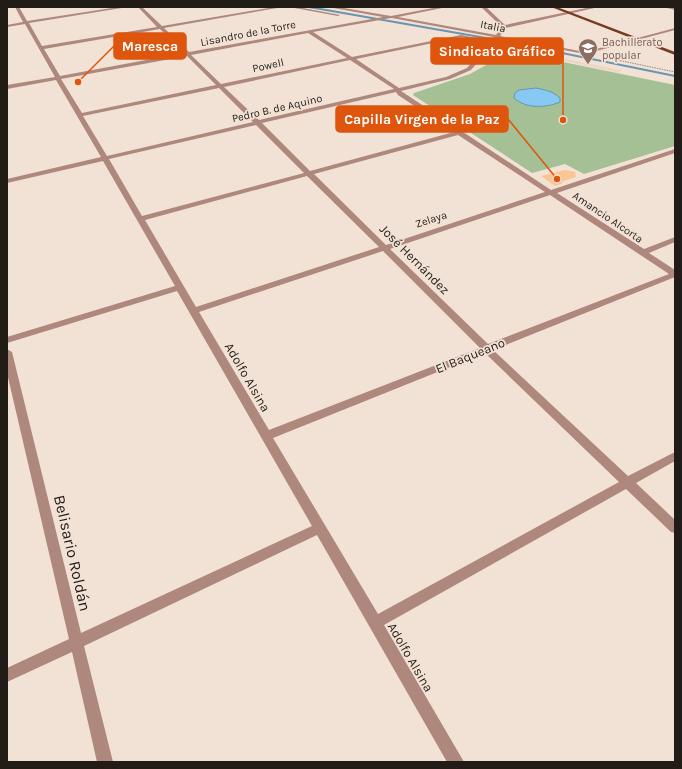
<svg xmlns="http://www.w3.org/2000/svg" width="682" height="769" viewBox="0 0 682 769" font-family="Karla,sans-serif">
	<rect width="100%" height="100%" fill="#f2e2d5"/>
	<path fill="#edd7c5" d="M557 57 621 70 619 73 554 59Z"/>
	<path fill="#a4c094" d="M499 49 675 85V146L584 174 565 164 532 173 413 95 414 93 470 74 486 65Z"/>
	<path fill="#88c9f3" stroke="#6995b1" d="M536 88C545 90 553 91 560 98V102C546 108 526 109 514 98L515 93 519 90Z"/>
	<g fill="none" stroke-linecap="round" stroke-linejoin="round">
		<path stroke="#6995b1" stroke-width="2" d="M309 7 503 41 675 76"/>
	</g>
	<path fill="#fac493" d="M565 170 575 172 576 177 561 182 563 183 555 186 541 176Z"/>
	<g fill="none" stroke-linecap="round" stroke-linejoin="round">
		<path stroke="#92877e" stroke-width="1" stroke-dasharray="1.5 1" stroke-linecap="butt" d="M603 57 675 72"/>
		<g fill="#ae887c" fill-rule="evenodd">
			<path d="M15 7H19L27 21 118 7H128L29 23 42 46 157 27 138 7H142L162 26 274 7H283L164 28 189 52 383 17 328 7H338L391 16 438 7H447L398 17 496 35 502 27 481 7H486L505 25 591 7H599L506 28 500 36 585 52 675 28V30L585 54 498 38 471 70 450 79 401 91 551 190 675 149V153L557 193 644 249 675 237V242L649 253 675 270V277L493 350 628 476 675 452V461L636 483 675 520V533L671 532 626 489 384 625 464 762H447L317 535 84 646 113 762H97L72 652 7 682V668L69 639 7 373V349L12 352 81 633 312 526 177 291 7 343V337L175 286 103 161 7 183V179L101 157 56 80 7 89V85L55 77 25 24 7 27V25L23 22ZM391 18H392L494 37 490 41 461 35 352 57 313 32ZM160 29 184 53 60 76 44 49ZM308 33 347 58 221 84 191 55ZM462 37 488 44 467 68 446 77 399 88 356 59ZM187 56 216 85 82 113 61 79ZM350 60 394 89 259 120 224 87ZM219 88 253 122 107 156 83 116ZM396 92 398 95 454 132 310 171 262 123ZM256 125 304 173 142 216 109 159ZM458 135 545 192 386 245 314 174ZM307 176 379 247 196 307 145 220ZM550 195 669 274 488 344 390 249ZM383 251 480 348 269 430 199 312ZM485 353 619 482 378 614 273 438Z"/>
			<path d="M289 7H298L340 15 338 16Z"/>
			<path d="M666 7 675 8V10L667 8Z"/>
		</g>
		<path fill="#793a24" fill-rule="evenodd" d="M551 7H557L675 52V55Z"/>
	</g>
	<defs>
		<symbol id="school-pin" viewBox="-11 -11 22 30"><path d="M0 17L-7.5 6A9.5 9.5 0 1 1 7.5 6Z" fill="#8d6e63" stroke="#f2e2d5"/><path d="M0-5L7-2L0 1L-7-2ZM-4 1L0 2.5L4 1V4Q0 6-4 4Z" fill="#fff"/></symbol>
	</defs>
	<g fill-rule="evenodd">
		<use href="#school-pin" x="577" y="37" width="22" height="30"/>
	</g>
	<g text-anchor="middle" stroke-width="3.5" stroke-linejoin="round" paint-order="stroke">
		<g font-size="11" fill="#221c17" stroke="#f2e2d5">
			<text transform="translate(493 26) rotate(11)" y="4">Italia</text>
			<text transform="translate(248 33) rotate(-11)" y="4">Lisandro de la Torre</text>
			<text transform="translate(268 65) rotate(-12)" y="4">Powell</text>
			<text transform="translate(277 108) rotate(-13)" y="4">Pedro B. de Aquino</text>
			<text transform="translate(608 217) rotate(34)" y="4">Amancio Alcorta</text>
			<text transform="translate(431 219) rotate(-18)" y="4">Zelaya</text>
		</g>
		<g font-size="11" fill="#785e54" stroke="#f2e2d5" text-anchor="start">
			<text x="602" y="46">Bachillerato<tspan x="602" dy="13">popular</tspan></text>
		</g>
		<g font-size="13" fill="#221c17" stroke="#f2e2d5">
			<text transform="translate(415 259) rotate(45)" y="5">José Hernández</text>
			<text transform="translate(470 355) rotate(-22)" y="5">El Baqueano</text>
			<text transform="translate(248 377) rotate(60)" y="5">Adolfo Alsina</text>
			<text transform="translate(411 657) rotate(60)" y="5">Adolfo Alsina</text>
		</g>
		<g font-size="16" fill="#221c17" stroke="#f2e2d5">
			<text transform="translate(73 553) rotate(77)" y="6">Belisario Roldán</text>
		</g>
	</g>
	<path fill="none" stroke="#de560d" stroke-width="1.5" d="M78 82L114 46M563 120L563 51M557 179L508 119"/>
	<g fill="#de560d" stroke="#f2e2d5" stroke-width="1.5">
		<circle cx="78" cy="82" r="4"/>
		<circle cx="563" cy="120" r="4"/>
		<circle cx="557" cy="179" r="4"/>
	</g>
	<g fill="#de560d" stroke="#de560d" stroke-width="1.5">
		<rect x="114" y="33" width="72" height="26" rx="4"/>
		<rect x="431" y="38" width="132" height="26" rx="4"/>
		<rect x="336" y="106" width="172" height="26" rx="4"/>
	</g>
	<g font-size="14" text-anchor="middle" font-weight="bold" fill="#fff">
		<text x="150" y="51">Maresca</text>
		<text x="497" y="56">Sindicato Gráfico</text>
		<text x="422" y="124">Capilla Virgen de la Paz</text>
	</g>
	<rect width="682" height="769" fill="none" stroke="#221c17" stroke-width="16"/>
</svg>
